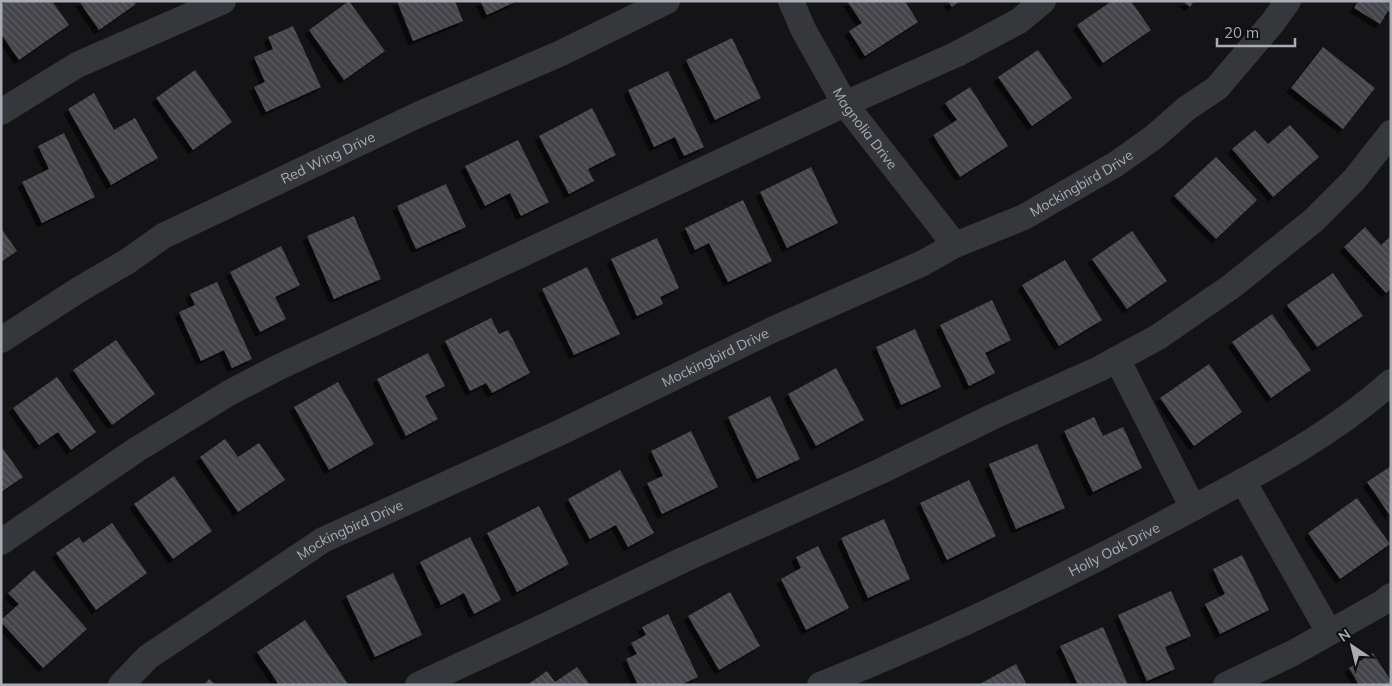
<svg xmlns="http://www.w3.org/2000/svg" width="1392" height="686" viewBox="0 0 1392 686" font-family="Mulish,sans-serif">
	<defs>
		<pattern id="building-back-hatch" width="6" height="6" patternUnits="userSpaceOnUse" patternTransform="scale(1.25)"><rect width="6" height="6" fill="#444549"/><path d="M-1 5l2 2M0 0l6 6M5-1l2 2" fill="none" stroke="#5c5d61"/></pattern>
		<filter id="shadow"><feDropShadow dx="-4.5" dy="4.5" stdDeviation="0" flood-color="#0009"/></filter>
	</defs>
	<rect width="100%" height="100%" fill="#141416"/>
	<g fill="url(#building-back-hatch)" filter="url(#shadow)">
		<path d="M7 1H52L69 25 19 60 1 34V5Z"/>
		<path d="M79 1H134L136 4 99 30Z"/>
		<path d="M349 1 385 51 344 80 309 30Z"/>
		<path d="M397 1H455L463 21 413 41Z"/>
		<path d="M480 1H517L487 15Z"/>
		<path d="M847 1H905L918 22 865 56 849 31 862 23Z"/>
		<path d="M948 1H960L952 7Z"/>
		<path d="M1112 1H1131L1151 30 1103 63 1077 25Z"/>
		<path d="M1182 1H1194L1190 7Z"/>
		<path d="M1358 1H1391V13L1388 11 1380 24 1354 8Z"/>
		<path d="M293 26 321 87 266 112 254 87 265 82 254 57 273 49 268 37Z"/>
		<path d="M732 38 761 98 715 120 686 60Z"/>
		<path d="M1323 47 1375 88 1343 129 1291 88Z"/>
		<path d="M1038 50 1072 98 1032 126 998 77Z"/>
		<path d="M195 70 232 122 193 150 156 98Z"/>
		<path d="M668 71 704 147 684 156 675 137 654 147 628 90Z"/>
		<path d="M970 87 1008 146 960 177 933 135 957 120 945 103Z"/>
		<path d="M94 93 114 130 135 118 158 158 111 185 68 109Z"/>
		<path d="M592 108 616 155 588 169 594 181 569 194 539 136Z"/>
		<path d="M1290 125 1319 157 1273 197 1232 149 1255 130 1268 144Z"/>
		<path d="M64 133 95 197 42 223 22 182 49 169 38 146Z"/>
		<path d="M518 140 549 202 521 216 510 193 485 206 465 166Z"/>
		<path d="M1216 157 1257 200 1216 239 1174 196Z"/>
		<path d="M811 167 838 223 787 248 760 192Z"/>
		<path d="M446 184 466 227 416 249 397 206Z"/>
		<path d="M743 200 772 261 728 282 709 243 695 250 685 228Z"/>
		<path d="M354 216 381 279 334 299 307 236Z"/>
		<path d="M1365 227 1381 245 1391 236V289L1386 293 1344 247Z"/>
		<path d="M1 228 17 251 1 262Z"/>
		<path d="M1132 231 1167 281 1127 309 1092 259Z"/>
		<path d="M657 238 679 288 660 297 663 304 637 316 611 259Z"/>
		<path d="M281 246 300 285 275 297 286 319 260 332 230 272Z"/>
		<path d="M1065 260 1102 320 1059 346 1022 285Z"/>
		<path d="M587 267 620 334 574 355 542 289Z"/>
		<path d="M1333 273 1363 316 1317 347 1287 305Z"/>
		<path d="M217 282 252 359 232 368 224 350 201 361 179 312 195 305 190 294Z"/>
		<path d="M992 300 1011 340 985 353 995 373 969 386 940 325Z"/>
		<path d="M1272 314 1311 370 1271 398 1232 342Z"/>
		<path d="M491 318 499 334 508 330 530 373 492 393 486 383 470 391 445 341Z"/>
		<path d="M915 329 941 387 901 405 876 347Z"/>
		<path d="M116 340 155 394 112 425 73 370Z"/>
		<path d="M428 353 445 386 425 396 438 419 406 436 377 379Z"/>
		<path d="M1209 364 1242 412 1194 446 1160 398Z"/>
		<path d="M836 368 864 420 816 446 788 394Z"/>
		<path d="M57 377 96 432 71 450 58 432 39 445 13 408Z"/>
		<path d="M338 382 374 444 329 470 294 407Z"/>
		<path d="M770 396 800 459 757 479 728 417Z"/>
		<path d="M1094 417 1103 436 1123 427 1142 468 1093 492 1064 431Z"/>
		<path d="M691 431 718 487 662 514 647 483 663 476 651 451Z"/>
		<path d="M225 439 238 457 259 443 285 480 238 512 200 457Z"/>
		<path d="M1037 444 1065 508 1016 529 989 464Z"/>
		<path d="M1 446 23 477 1 492Z"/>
		<path d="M1391 466V517L1367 482Z"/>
		<path d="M620 470 654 533 628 547 616 525 590 539 568 499Z"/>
		<path d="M174 476 212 531 173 559 134 504Z"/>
		<path d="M969 480 996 536 947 560 920 503Z"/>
		<path d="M1357 498 1390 544 1340 579 1308 533Z"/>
		<path d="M539 506 569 564 517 592 487 533Z"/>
		<path d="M884 519 910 579 868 598 841 538Z"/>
		<path d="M112 523 147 573 96 610 56 553 79 537 83 543Z"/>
		<path d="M470 537 501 600 474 614 464 593 441 605 420 562Z"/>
		<path d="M818 546 849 608 806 630 781 579 801 568 796 557Z"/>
		<path d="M1242 555 1269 610 1220 634 1205 604 1225 594 1213 569Z"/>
		<path d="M34 570 87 629 43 668 1 622V620L19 604 8 593Z"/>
		<path d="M393 573 422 635 375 657 346 596Z"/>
		<path d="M1171 591 1191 636 1165 647 1175 669 1147 681 1118 615Z"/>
		<path d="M730 592 760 646 719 670 688 616Z"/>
		<path d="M668 614 698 677 680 685H638L626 659 637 654 631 643 646 635 642 627Z"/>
		<path d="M305 620 348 684 346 685H279L257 652Z"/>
		<path d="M1103 627 1128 685H1078L1060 646Z"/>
		<path d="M1373 653 1391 681V685H1359L1349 668Z"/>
		<path d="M1016 664 1027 685H978Z"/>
		<path d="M577 667 590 685H527L547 671 555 682Z"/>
		<path d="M209 679 216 685H204Z"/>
	</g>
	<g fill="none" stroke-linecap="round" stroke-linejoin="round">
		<g stroke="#36373b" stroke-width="26">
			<path id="s1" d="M791 1 803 29 845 104 955 245"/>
			<path d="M1 112 77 65 223 1"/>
			<path id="s2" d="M1 340 80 289 128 261 163 236 420 114 559 54 667 1"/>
			<path d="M1117 359 1193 508"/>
			<path d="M1243 481 1329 632"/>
			<path d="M1 542 136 450 229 393 279 367 845 104 957 54 1019 21 1043 1"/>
			<path id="s3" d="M121 685 148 657 323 540 559 433 774 329 923 263 955 245 1024 217 1116 164 1154 137 1187 108 1217 88 1273 22 1288 1"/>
			<path d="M418 685 526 635 683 560 881 471 992 417 1099 369 1158 337 1232 286 1314 220 1354 180 1391 133"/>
			<path id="s4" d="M820 685C942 636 1061 579 1176 517 1251 477 1327 439 1391 382"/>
			<path d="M1226 685 1293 653 1382 603 1391 596"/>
		</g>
	</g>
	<g text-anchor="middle" stroke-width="5" stroke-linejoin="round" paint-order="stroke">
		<g font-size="14" fill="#a8acb5" stroke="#0f0f11">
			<text dy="5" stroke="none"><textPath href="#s1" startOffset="148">Magnolia Drive</textPath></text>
			<text dy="5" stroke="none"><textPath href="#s2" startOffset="375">Red Wing Drive</textPath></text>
			<text dy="5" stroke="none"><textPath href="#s3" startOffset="1088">Mockingbird Drive</textPath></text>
			<text dy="5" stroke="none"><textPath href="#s3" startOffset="682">Mockingbird Drive</textPath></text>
			<text dy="5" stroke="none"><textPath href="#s3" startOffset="278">Mockingbird Drive</textPath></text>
			<text dy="5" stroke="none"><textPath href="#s4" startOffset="324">Holly Oak Drive</textPath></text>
		</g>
	</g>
	<rect width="1392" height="686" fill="none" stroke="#a8acb5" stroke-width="5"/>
	<g transform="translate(1352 646) rotate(325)" stroke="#0f0f11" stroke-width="4" paint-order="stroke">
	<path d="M0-4L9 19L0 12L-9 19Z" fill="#a8acb5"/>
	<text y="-8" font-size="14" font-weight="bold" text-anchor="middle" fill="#a8acb5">N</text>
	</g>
	<path d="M1217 38v8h78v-8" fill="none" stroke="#a8acb5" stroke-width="2.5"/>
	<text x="1224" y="38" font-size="15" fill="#a8acb5" stroke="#0f0f11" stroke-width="4" paint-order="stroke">20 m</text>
</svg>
